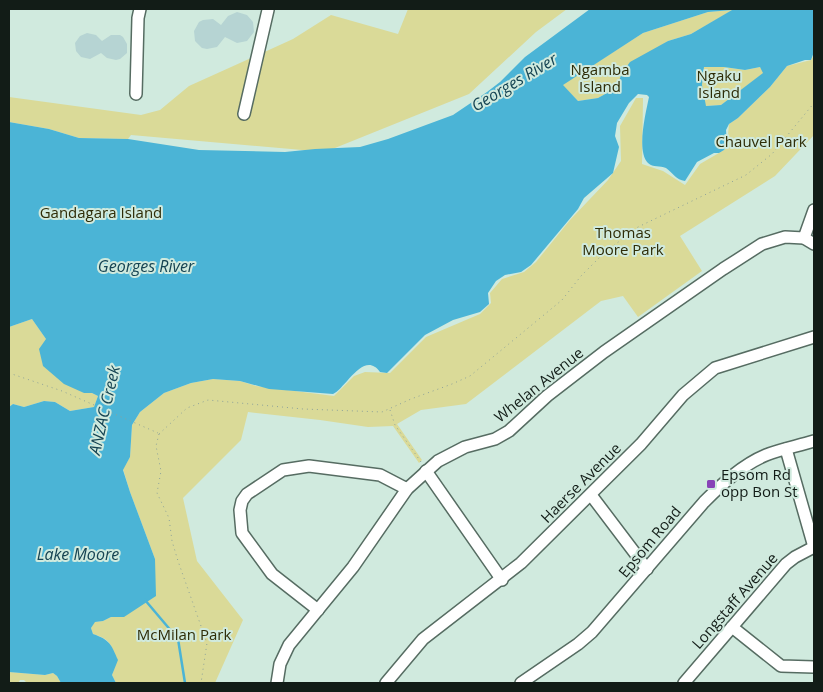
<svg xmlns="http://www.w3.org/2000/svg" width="823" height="692" viewBox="0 0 823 692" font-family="'Open Sans',sans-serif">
	<rect width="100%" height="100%" fill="#d0eade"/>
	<g fill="#dada98">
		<path d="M408 9H567L536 32 469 94 325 152 131 135 128 139 79 138 49 129 9 122V97L141 115 160 110 189 86 293 39 331 15 398 34Z"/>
		<path d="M733 10 691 34 668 41 622 73 616 88 598 98 578 101 562 85 643 33 708 12Z"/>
		<path d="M814 55V135L775 176 680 236 702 271 638 317 623 296 601 301 466 404 421 410 397 424 422 460 419 463 393 426 368 427 320 420 248 412 241 440 183 498 197 561 243 620 215 683H116L112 675 117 660C111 644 110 639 93 634L91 628 94 622 103 621 111 617 155 559 130 492 123 469 130 457 132 425 140 412 164 393 191 383 213 379 240 381 256 386 334 396 354 376 365 372 390 373 426 337 480 314 491 303 490 293 502 279 524 272 536 262 570 220 608 180 621 161 620 126 636 98H643L642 164 663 171 685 185 700 164 724 150 727 146 729 124 738 118 770 87 787 66 811 60Z"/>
		<path d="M704 67H724L745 70 760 67 764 73 721 105 705 106 702 85Z"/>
		<path d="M32 319 84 393H92L98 396 94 407 70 411 55 402 44 401 24 407 13 404 9 407V327Z"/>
		<path d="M9 672 45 675 53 673 57 676 61 683H27L24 680H20L18 683H9Z"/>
	</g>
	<path fill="#4bb4d6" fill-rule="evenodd" d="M590 9H814V52L811 60H805L787 66 770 87 738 118 729 124 726 130 727 146 724 150 719 153H714L697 162 685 181C676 180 673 173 666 168 660 165 653 168 648 163 636 151 646 112 649 97L647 95 638 94 629 103 617 123 615 136 619 147 613 173 584 198 578 209 531 265 521 272 505 275 496 281 488 293 489 304 480 312 453 320 425 335 387 373 380 372C364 349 345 389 333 394L269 389 240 381 213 379 191 383 164 393 140 412 132 425 130 457 123 470 130 492 155 559 156 596 124 617H111L103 621 95 622 91 628 93 634C110 640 111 644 118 660L112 675 116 683H61L57 676 53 673 45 675 9 672V407L13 404 24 407 44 401 55 402 70 411 94 407 98 396 92 393H84L64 384 43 366 39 349 46 339 32 319 9 327V122L49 129 79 138 128 139 199 150 285 152 315 149 360 147 388 139 453 115 487 92 500 82 525 57ZM732 10 691 34 668 41 630 62 622 73 616 88 598 98 578 101 563 85 643 33 708 12ZM704 67H724L745 70 760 67 763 73 721 105 706 106 702 85Z"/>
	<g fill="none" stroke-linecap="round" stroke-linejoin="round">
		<path stroke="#4bb4d6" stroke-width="2.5" d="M145 600 178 639 185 683"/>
	</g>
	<g fill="#b6d4d3">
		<path d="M237 12 247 15 253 22 254 32 247 41 237 43 225 37 217 47 207 49 202 48 195 41 194 31 199 22 203 20 213 19 221 25 228 16Z"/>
		<path d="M87 33 96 35 102 41 111 35H120L123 37 127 44V53L120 59 116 60 107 58 101 53 90 59 81 57 76 51 75 43 80 36Z"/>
	</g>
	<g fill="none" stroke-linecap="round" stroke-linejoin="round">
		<defs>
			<g id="minor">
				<path d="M136 94 138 18 140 9"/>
				<path d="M244 114 268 10"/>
				<path d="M804 238 814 210"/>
				<path d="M786 449 814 547"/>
				<path d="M426 471 502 580"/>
				<path d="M591 495 647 569"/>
				<path d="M318 610 272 574 242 533 240 510 242 501 247 494 283 470 309 466 380 475 407 489"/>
				<path d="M732 627 781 666 814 667"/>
				<path d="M277 683 280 664 289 645 353 567 407 489 438 461 465 447 495 439 509 431 547 396 604 352 723 269 762 244 785 237 804 238 814 244"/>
				<path d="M386 683 423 639 521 563 641 444 683 395 715 368 814 337"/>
				<path d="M521 683 578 644 592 632 704 502C722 484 742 465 766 455 781 449 798 446 814 441"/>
				<path d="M684 683 786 564 795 557 814 547"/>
			</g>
		</defs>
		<use href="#minor" stroke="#566c62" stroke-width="14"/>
		<g stroke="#8ea399" stroke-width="1" stroke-dasharray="1 4" stroke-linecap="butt">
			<path d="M9 373 62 391 158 433"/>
			<path d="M390 410 395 425 421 462"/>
			<path d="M159 434 187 408 208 400 303 409 382 412 411 399 452 384 470 376 562 300 581 276 604 253 638 227 746 175 772 154 814 103"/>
			<path d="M159 434 156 446 161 471 157 493 169 518 172 541 178 561 207 643 201 683"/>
		</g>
		<use href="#minor" stroke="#fff" stroke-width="11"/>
	</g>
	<rect fill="#8843b7" stroke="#d0eade" stroke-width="2" x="706" y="479" width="10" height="10" rx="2.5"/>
	<g text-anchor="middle" stroke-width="4" stroke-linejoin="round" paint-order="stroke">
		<g font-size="15" fill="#2e2c07" stroke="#d0eade">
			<text x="600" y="75">Ngamba<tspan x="600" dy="17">Island</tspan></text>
			<text x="719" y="81">Ngaku<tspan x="719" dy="17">Island</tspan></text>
			<text x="761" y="147">Chauvel Park</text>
			<text x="101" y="218">Gandagara Island</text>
			<text x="623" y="238">Thomas<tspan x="623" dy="17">Moore Park</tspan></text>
			<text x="184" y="640">McMilan Park</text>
		</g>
		<g font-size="15" fill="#121c17" stroke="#d0eade">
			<text transform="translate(539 385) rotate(-39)" y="5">Whelan Avenue</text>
			<text transform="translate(581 483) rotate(-45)" y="5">Haerse Avenue</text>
			<text transform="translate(650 542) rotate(-50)" y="5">Epsom Road</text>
			<text transform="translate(735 601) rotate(-49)" y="5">Longstaff Avenue</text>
		</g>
		<g font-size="15" fill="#121c17" stroke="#d0eade" text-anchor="start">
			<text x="721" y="480">Epsom Rd<tspan x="721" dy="17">opp Bon St</tspan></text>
		</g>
		<g font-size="16" font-style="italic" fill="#154352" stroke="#d0eade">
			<text transform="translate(514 82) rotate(-31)" y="6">Georges River</text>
			<text x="146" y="272">Georges River</text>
			<text transform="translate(104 410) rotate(-77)" y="6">ANZAC Creek</text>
			<text x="78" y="560">Lake Moore</text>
		</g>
	</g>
	<rect width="823" height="692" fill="none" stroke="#121c17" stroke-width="20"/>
</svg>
